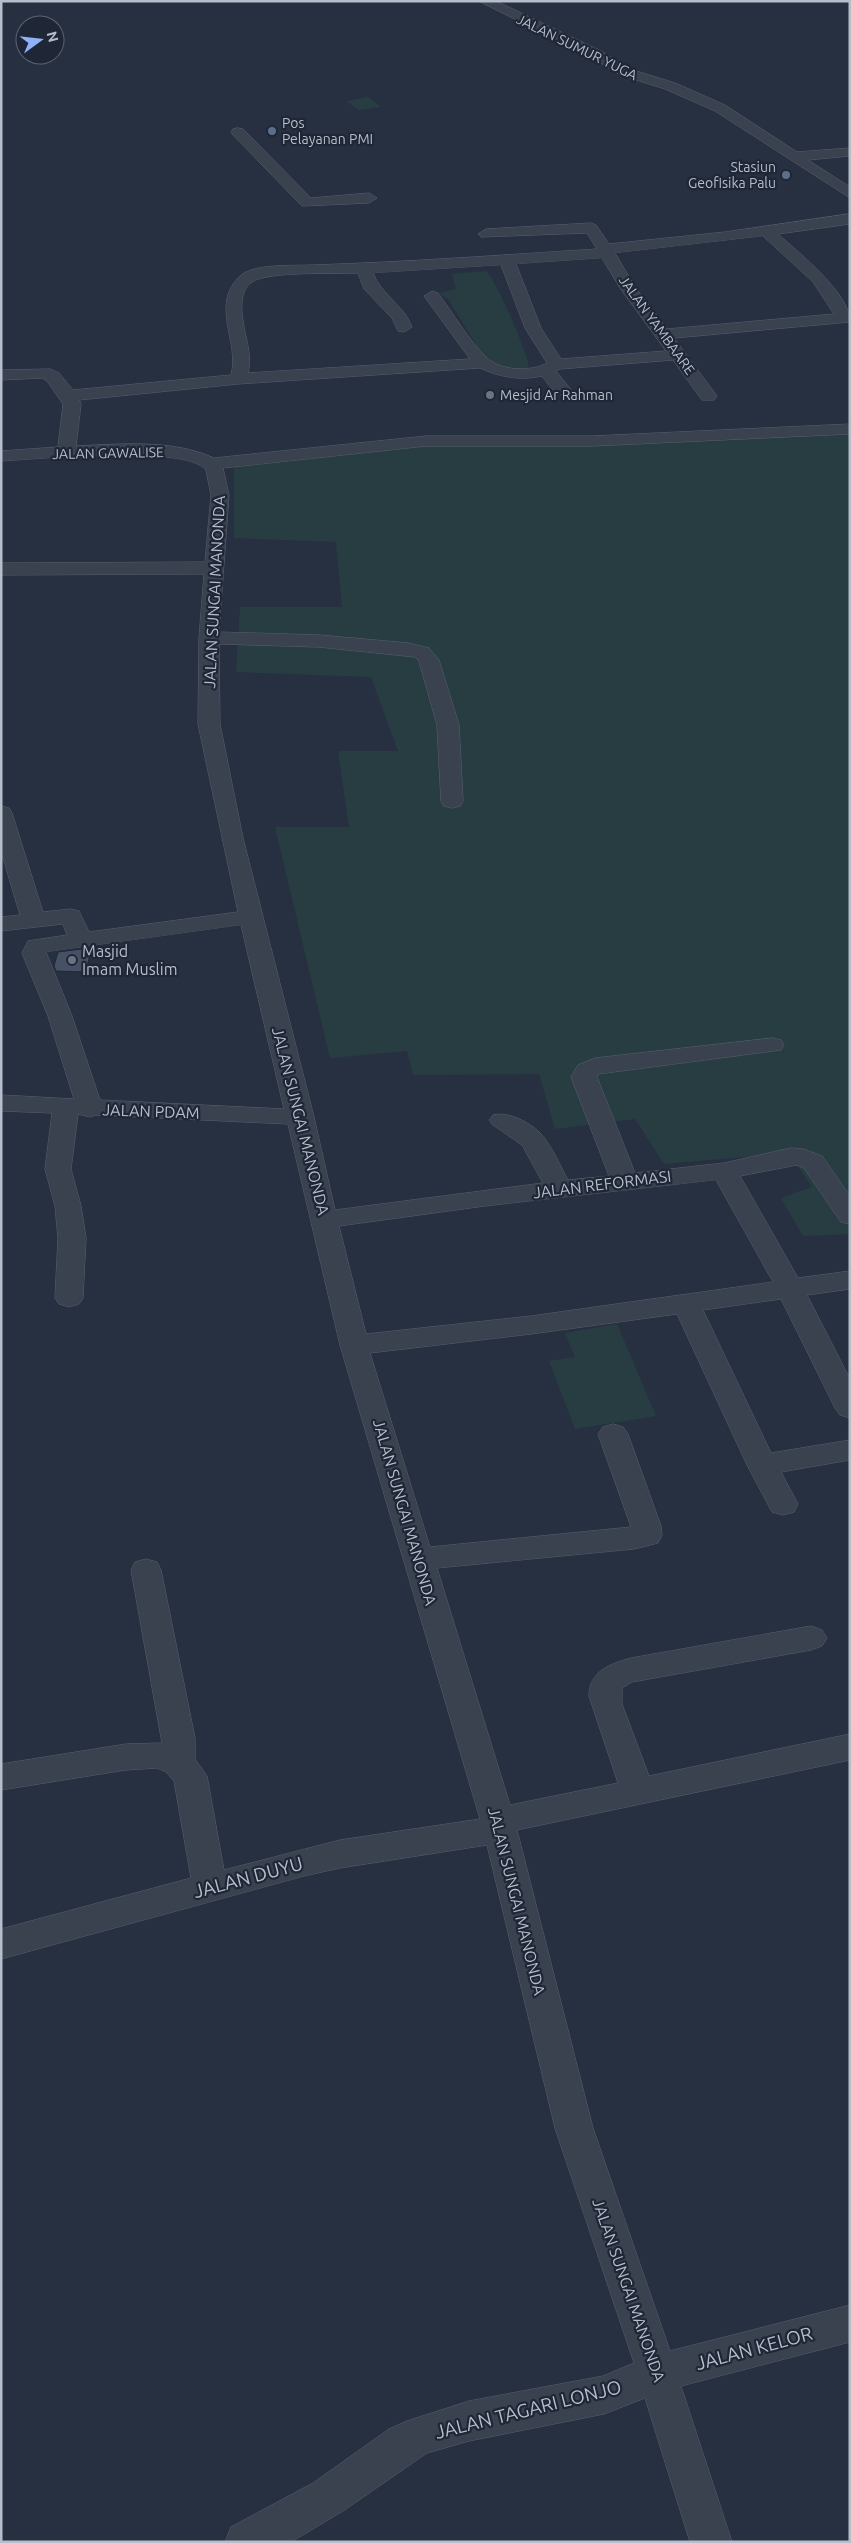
<svg xmlns="http://www.w3.org/2000/svg" width="851" height="2543" viewBox="0 0 851 2543" font-family="Ubuntu,sans-serif">
	<rect width="100%" height="100%" fill="#263041"/>
	<g fill="#283d42">
		<path d="M368 97 381 107 359 110 346 101Z"/>
		<path d="M486 271C496 280 529 355 529 369L494 366 482 354 448 299 439 293 456 289 452 274Z"/>
		<path d="M850 434V1234L803 1236 781 1198 812 1187 789 1153 664 1164 635 1119 555 1129 539 1074 413 1075 407 1051 330 1058 275 827H349L338 751H398L371 677 236 672 240 607H342L336 542 234 538V467L423 445H622L696 439Z"/>
		<path d="M617 1324 656 1416 575 1429 549 1361 575 1357 565 1333Z"/>
	</g>
	<path fill="#475165" stroke="#212938" d="M82 949H91L86 972 56 971 54 966 58 952Z"/>
	<g fill="none" stroke-linecap="round" stroke-linejoin="round">
		<defs>
			<g id="minor">
				<path d="M479 1H496L601 51 630 69 675 83 725 105 797 152 850 148V156L808 160 850 187V198L715 111 665 89 620 75 591 57Z"/>
				<path d="M238 128 243 129 311 198 369 193 377 198 369 203 302 206 233 135 231 132 233 129Z"/>
				<path d="M850 214V224L778 234C799 253 850 293 850 322L674 338 717 396 714 400H702L673 360 560 369 556 371 572 391 569 395C555 398 550 386 542 376 521 381 499 377 480 368L238 384 79 400 81 404 76 446C121 444 172 439 214 458L426 436H592L850 424V434L592 446H426L223 468 229 495 219 632 319 635 408 643 429 648 439 660 459 725 463 801 460 806 452 808 444 806 441 801 437 725 419 661 415 657 319 647 219 644 220 724 243 838 314 1117 335 1210 543 1183 522 1145 493 1125 489 1120 493 1115C509 1111 531 1123 542 1135 553 1148 560 1166 568 1180L609 1176 571 1077 578 1065 595 1058 772 1038 781 1040 784 1045 781 1050 598 1074 597 1077 635 1173 724 1163 791 1148 803 1149 822 1156 850 1196V1224L841 1222 804 1168 797 1165 740 1176 798 1278 850 1271V1289L807 1295 850 1379V1418L840 1415 835 1408 781 1299 703 1310 771 1453 850 1440V1460L781 1472 798 1504 794 1512 783 1515 772 1512 747 1465 677 1314 531 1334 370 1353 430 1547 631 1527 598 1434 603 1427 613 1424 623 1427 628 1434 661 1526 662 1535 658 1543 634 1549 437 1568 510 1805 618 1783 589 1696C589 1671 610 1664 631 1658L811 1626 822 1630 827 1638 822 1646 811 1650 632 1682 622 1688V1704L649 1776 850 1734V1760L517 1830 593 2128 670 2351 850 2305V2342L681 2386 732 2542H690L645 2398 604 2414 469 2441 427 2453 343 2511 291 2542H225L231 2527 313 2483 389 2429 407 2421 469 2401 603 2376 634 2363 555 2128 487 1845 340 1868 304 1876 1 1959V1929L191 1878 174 1781 166 1772 157 1768 126 1770 1 1790V1764L126 1744 162 1743 131 1570 135 1562 146 1559 157 1562 161 1570 195 1738V1759L207 1776 224 1870 340 1840 480 1819 340 1345 288 1124 96 1115 90 1117 78 1114 71 1169 81 1206 86 1238 83 1298 79 1304 69 1307 59 1304 55 1298 58 1238 55 1206 45 1169 52 1113 1 1111V1095L74 1099 48 1016 22 953 28 941 67 935 63 924 1 931V917L20 915 1 851V806L9 808 12 813 43 912 71 909 79 911 89 932 238 912 198 724 199 638 204 574 1 575V563L205 562 211 495 206 470C185 444 37 459 1 461V451L58 447 63 404 47 381 42 378 1 380V370L50 369 59 373 73 390 231 375C240 342 210 306 239 277 252 263 294 266 312 265 408 262 502 255 597 249L587 233 481 237 478 234 486 229 591 223 596 225 609 244 725 232ZM763 236 813 282 834 314 667 329 635 287 615 253ZM602 258 620 288 666 351 561 359 541 328 516 264ZM501 265 525 328 547 363C531 372 501 371 487 358 470 342 452 312 438 293L432 291 424 296 470 359 248 373C253 357 245 337 243 321 241 308 240 290 252 282 268 271 335 274 358 273L364 289 392 318 398 331 404 332 412 327C404 305 381 295 373 273ZM241 925 284 1109 100 1100 72 1016 46 952ZM716 1180 773 1282 531 1316 366 1334 339 1226 485 1206Z"/>
			</g>
		</defs>
		<use href="#minor" stroke="#58606e" stroke-width="1"/>
		<use href="#minor" fill="#3a4250" fill-rule="evenodd"/>
	</g>
	<g fill="#5c6f8a" stroke="#1f2736" stroke-width="2">
		<circle cx="272" cy="131" r="5"/>
		<circle cx="786" cy="175" r="5"/>
	</g>
	<g fill="#6b7280" stroke="#1f2736" stroke-width="2">
		<circle cx="490" cy="395" r="5"/>
		<circle cx="72" cy="960" r="5"/>
	</g>
	<g text-anchor="middle" stroke-width="4.5" stroke-linejoin="round" paint-order="stroke">
		<g font-size="14" fill="#b6bdcb" stroke="#1f2736">
			<text transform="translate(577 47) rotate(26)" y="5">JALAN SUMUR YUGA</text>
			<text transform="translate(657 325) rotate(54)" y="5">JALAN YAMBAARE</text>
			<text transform="translate(108 453) rotate(-1)" y="5">JALAN GAWALISE</text>
		</g>
		<g font-size="14" fill="#b6bdcb" stroke="#1f2736" text-anchor="start">
			<text x="282" y="128">Pos<tspan x="282" dy="16">Pelayanan PMI</tspan></text>
			<text x="776" y="172" text-anchor="end">Stasiun<tspan x="776" dy="16">Geofisika Palu</tspan></text>
			<text x="500" y="400">Mesjid Ar Rahman</text>
		</g>
		<g font-size="16" fill="#b6bdcb" stroke="#1f2736">
			<text transform="translate(214 592) rotate(-87)" y="6">JALAN SUNGAI MANONDA</text>
			<text transform="translate(151 1111) rotate(2)" y="6">JALAN PDAM</text>
			<text transform="translate(301 1121) rotate(76)" y="6">JALAN SUNGAI MANONDA</text>
			<text transform="translate(602 1184) rotate(-7)" y="6">JALAN REFORMASI</text>
			<text transform="translate(405 1512) rotate(74)" y="6">JALAN SUNGAI MANONDA</text>
			<text transform="translate(517 1901) rotate(76)" y="6">JALAN SUNGAI MANONDA</text>
			<text transform="translate(629 2290) rotate(71)" y="6">JALAN SUNGAI MANONDA</text>
		</g>
		<g font-size="16" fill="#b6bdcb" stroke="#1f2736" text-anchor="start">
			<text x="82" y="957">Masjid<tspan x="82" dy="18">Imam Muslim</tspan></text>
		</g>
		<g font-size="19" fill="#b6bdcb" stroke="#1f2736">
			<text transform="translate(248 1877) rotate(-15)" y="7">JALAN DUYU</text>
			<text transform="translate(754 2348) rotate(-15)" y="7">JALAN KELOR</text>
			<text transform="translate(528 2409) rotate(-14)" y="7">JALAN TAGARI LONJO</text>
		</g>
	</g>
	<rect width="851" height="2543" fill="none" stroke="#b6bdcb" stroke-width="5"/>
	<g transform="translate(40 40) rotate(75)"><circle r="24" fill="#1f2736" stroke="#5b6372"/>
	<path d="M0-4L9 19L0 12L-9 19Z" fill="#8eb1f8"/>
	<text y="-8" font-size="14" font-weight="bold" text-anchor="middle" fill="#b6bdcb">N</text>
	</g>
</svg>
